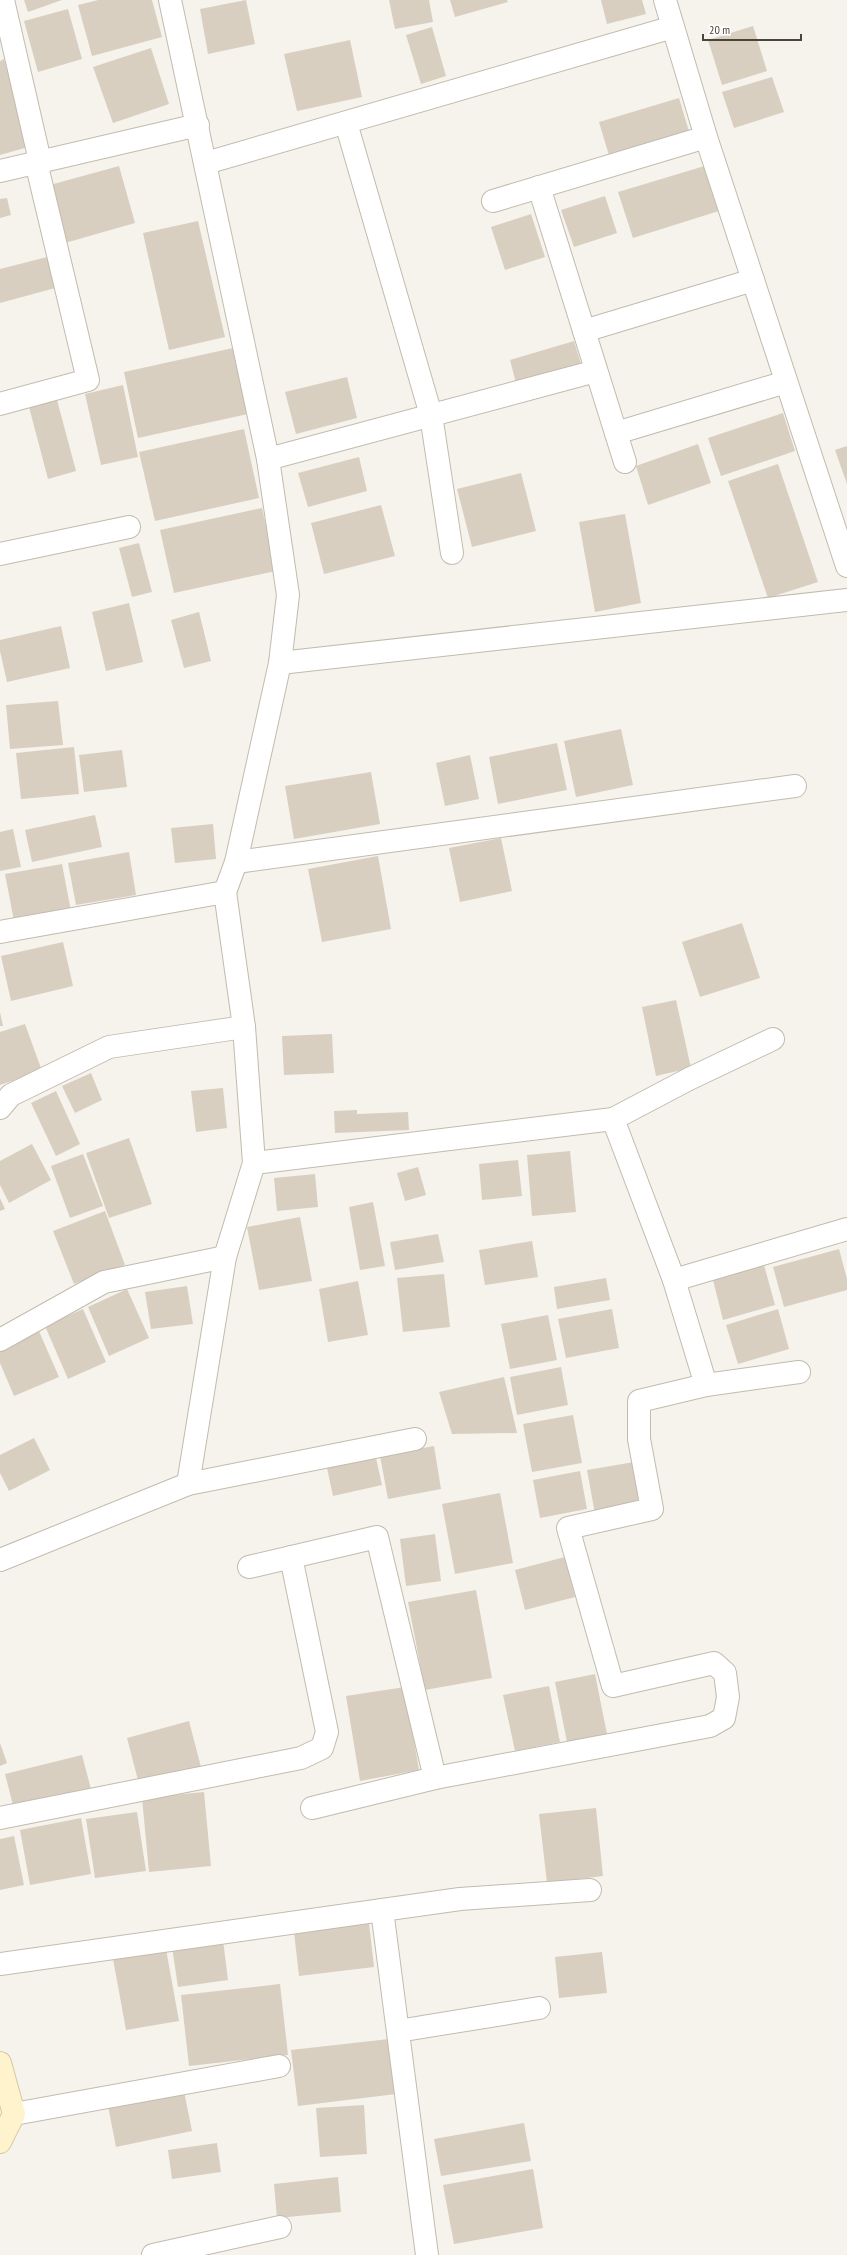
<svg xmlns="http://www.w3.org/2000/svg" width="847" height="2255" viewBox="0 0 847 2255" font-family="'PT Sans Narrow',sans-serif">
	<rect width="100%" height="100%" fill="#f6f3ec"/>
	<g fill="#d8cfc1">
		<path d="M24 0H62L28 12Z"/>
		<path d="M98 0H152L162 37 92 56 78 5Z"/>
		<path d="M246 0 255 44 208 54 200 9Z"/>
		<path d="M389 0H429L433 22 395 29Z"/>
		<path d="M450 0H507L508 2 455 17Z"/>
		<path d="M601 0H642L646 14 607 24Z"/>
		<path d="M68 9 82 59 38 72 24 21Z"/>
		<path d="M753 26 767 71 722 85 708 40Z"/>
		<path d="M432 27 446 76 421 84 406 35Z"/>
		<path d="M350 40 362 97 297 111 284 54Z"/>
		<path d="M151 48 169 104 113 123 93 67Z"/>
		<path d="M4 59 28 147 0 155V61Z"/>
		<path d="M772 77 784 112 734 128 722 92Z"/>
		<path d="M679 98 691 138 611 162 599 122Z"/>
		<path d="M708 165 722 210 633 238 618 192Z"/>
		<path d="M119 166 135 223 65 243 50 185Z"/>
		<path d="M605 196 617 233 574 247 561 210Z"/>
		<path d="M7 198 11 215 0 218V199Z"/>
		<path d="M531 214 545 257 505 270 491 227Z"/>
		<path d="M198 221 225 337 169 350 143 233Z"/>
		<path d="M51 256 59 287 0 303V269Z"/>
		<path d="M574 341 581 364 516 383 510 360Z"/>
		<path d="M233 348 248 414 138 438 124 372Z"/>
		<path d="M347 377 357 418 296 434 285 392Z"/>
		<path d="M123 385 138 457 101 465 85 394Z"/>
		<path d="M57 400 76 471 48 479 29 407Z"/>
		<path d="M783 413 795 451 721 476 708 438Z"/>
		<path d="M244 429 259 498 155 521 139 452Z"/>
		<path d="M698 444 711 483 648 505 636 466Z"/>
		<path d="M847 446V484L835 450Z"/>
		<path d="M359 457 367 491 308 507 298 473Z"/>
		<path d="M778 464 818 582 768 598 728 481Z"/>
		<path d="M521 473 536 531 472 547 457 489Z"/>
		<path d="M381 505 395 556 324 574 311 523Z"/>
		<path d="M262 508 276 571 174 593 160 530Z"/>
		<path d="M625 514 641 603 595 612 579 522Z"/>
		<path d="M139 543 152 592 132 597 119 548Z"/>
		<path d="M129 603 143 662 106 671 92 612Z"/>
		<path d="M199 612 211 661 184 668 171 620Z"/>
		<path d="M61 626 70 668 7 682 0 651V640Z"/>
		<path d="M58 701 63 745 10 749 6 705Z"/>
		<path d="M621 729 633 785 576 797 564 741Z"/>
		<path d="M557 743 567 790 498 804 489 757Z"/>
		<path d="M74 747 79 794 21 799 16 753Z"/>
		<path d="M122 750 127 787 84 792 79 755Z"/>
		<path d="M470 755 479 799 445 806 436 763Z"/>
		<path d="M371 772 380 824 294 839 285 786Z"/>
		<path d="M95 815 102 847 32 862 25 830Z"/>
		<path d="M213 824 216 859 175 863 171 828Z"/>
		<path d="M13 829 21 867 0 871V832Z"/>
		<path d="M501 838 512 891 460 902 449 848Z"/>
		<path d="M129 852 136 895 76 905 68 863Z"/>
		<path d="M378 856 391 929 322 942 308 869Z"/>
		<path d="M62 864 71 911 14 921 5 874Z"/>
		<path d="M742 923 760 978 700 997 682 942Z"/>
		<path d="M63 942 73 986 11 1001 1 956Z"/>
		<path d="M676 1000 691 1068 656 1076 642 1007Z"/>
		<path d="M0 1012 3 1026H0Z"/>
		<path d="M25 1024 42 1071 0 1085V1032Z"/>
		<path d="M332 1034 334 1073 284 1075 282 1036Z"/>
		<path d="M91 1073 102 1100 75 1113 62 1086Z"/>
		<path d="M223 1088 227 1128 196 1132 191 1091Z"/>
		<path d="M56 1091 80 1144 56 1156 31 1103Z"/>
		<path d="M357 1110V1114L408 1112 409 1130 335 1133 334 1111Z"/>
		<path d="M129 1138 152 1204 109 1218 86 1153Z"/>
		<path d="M32 1144 51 1180 9 1203 0 1185V1161Z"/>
		<path d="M570 1151 576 1212 532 1216 527 1155Z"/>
		<path d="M83 1154 103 1206 70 1218 51 1166Z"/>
		<path d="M518 1160 522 1196 482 1200 479 1164Z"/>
		<path d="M418 1167 426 1195 405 1201 397 1173Z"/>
		<path d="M315 1174 318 1207 277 1211 274 1178Z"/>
		<path d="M0 1198 5 1209 0 1211Z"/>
		<path d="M373 1202 385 1266 360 1270 349 1207Z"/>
		<path d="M105 1211 125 1265 74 1284 53 1231Z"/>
		<path d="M300 1217 312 1281 259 1290 247 1227Z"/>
		<path d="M438 1234 444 1262 395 1270 390 1242Z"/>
		<path d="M532 1241 538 1277 485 1285 479 1250Z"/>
		<path d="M839 1249 847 1279V1290L784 1307 773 1267Z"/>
		<path d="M764 1265 775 1305 723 1320 713 1280Z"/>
		<path d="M444 1274 450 1327 403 1332 397 1278Z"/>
		<path d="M606 1278 610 1300 557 1309 554 1287Z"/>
		<path d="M358 1281 368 1335 328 1342 319 1289Z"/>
		<path d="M187 1286 193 1324 151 1329 145 1292Z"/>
		<path d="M127 1289 149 1338 109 1356 88 1307Z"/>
		<path d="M83 1309 106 1362 68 1379 45 1326Z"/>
		<path d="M612 1309 619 1348 566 1358 558 1319Z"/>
		<path d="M778 1309 789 1349 738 1364 726 1325Z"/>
		<path d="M548 1315 557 1360 510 1369 501 1324Z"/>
		<path d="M38 1329 59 1377 14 1396 0 1363V1345Z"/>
		<path d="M561 1367 568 1405 517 1415 510 1377Z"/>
		<path d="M504 1377 517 1433 452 1434 439 1392Z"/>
		<path d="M573 1415 582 1463 532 1472 523 1424Z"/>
		<path d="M34 1438 50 1470 9 1491 0 1473V1455Z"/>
		<path d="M434 1446 441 1489 388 1499 380 1456Z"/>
		<path d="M376 1458 382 1485 333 1496 327 1468Z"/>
		<path d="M634 1462 642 1505 595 1514 587 1470Z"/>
		<path d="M580 1471 587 1509 540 1518 533 1480Z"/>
		<path d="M500 1493 513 1563 455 1574 442 1504Z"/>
		<path d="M435 1534 441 1581 406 1586 400 1539Z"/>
		<path d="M565 1557 575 1597 525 1610 515 1570Z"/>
		<path d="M476 1590 492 1678 425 1690 408 1602Z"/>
		<path d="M595 1674 607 1734 567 1742 555 1682Z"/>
		<path d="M549 1686 560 1742 515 1751 503 1695Z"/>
		<path d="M405 1687 419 1770 360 1781 346 1696Z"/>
		<path d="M189 1721 201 1767 139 1784 127 1738Z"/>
		<path d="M0 1743 7 1763 0 1766Z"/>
		<path d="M82 1755 91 1789 14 1809 5 1774Z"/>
		<path d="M204 1792 211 1866 149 1872 142 1798Z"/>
		<path d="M596 1808 603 1876 547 1883 539 1814Z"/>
		<path d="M137 1812 146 1871 95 1878 86 1819Z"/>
		<path d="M81 1818 91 1874 30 1885 20 1830Z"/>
		<path d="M14 1836 24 1885 0 1890V1839Z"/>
		<path d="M369 1923 374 1967 299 1976 294 1932Z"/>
		<path d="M223 1940 228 1980 178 1987 172 1947Z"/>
		<path d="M166 1949 179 2021 126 2030 113 1959Z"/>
		<path d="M602 1952 607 1993 559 1998 555 1957Z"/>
		<path d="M280 1984 288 2055 189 2066 181 1995Z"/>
		<path d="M389 2039 396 2094 298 2106 291 2050Z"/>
		<path d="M184 2091 192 2131 116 2147 108 2106Z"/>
		<path d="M364 2105 367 2154 320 2157 316 2108Z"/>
		<path d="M524 2123 531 2161 441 2176 434 2139Z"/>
		<path d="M217 2143 221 2172 172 2179 168 2150Z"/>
		<path d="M533 2169 543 2228 454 2244 443 2185Z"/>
		<path d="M338 2177 341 2212 277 2218 274 2184Z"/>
	</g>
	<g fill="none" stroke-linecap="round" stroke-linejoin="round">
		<defs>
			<g id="street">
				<path d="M3 0 40 161"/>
				<path d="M170 0 268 459 288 595 280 663 236 862 225 892"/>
				<path d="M665 0 706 137 847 566"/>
				<path d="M346 123 431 415 452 553"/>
				<path d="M206 163 673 27"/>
				<path d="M0 171 198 125"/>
				<path d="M539 187 625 462"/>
				<path d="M493 201 706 137"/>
				<path d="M584 331 753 280"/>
				<path d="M0 404 88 380 36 162"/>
				<path d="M616 433 786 382"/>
				<path d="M268 459 596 371"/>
				<path d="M0 554 129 527"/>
				<path d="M280 663 847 600"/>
				<path d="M236 862 795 786"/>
				<path d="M0 932 225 892 244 1027 254 1163 225 1257 188 1484"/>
				<path d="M0 1108 11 1095 109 1047 244 1027"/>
				<path d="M613 1119 689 1079 773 1039"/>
				<path d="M254 1163 613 1119 674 1280 847 1229"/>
				<path d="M674 1280 706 1385"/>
				<path d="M0 1340 104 1282 225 1257"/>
				<path d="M0 1560 188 1484 415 1439"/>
				<path d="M249 1567 377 1537 435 1778 312 1808"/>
				<path d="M435 1778 710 1726 724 1718 728 1697 725 1673 714 1663 613 1686 568 1528 652 1509 639 1439V1401L706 1385 799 1372"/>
				<path d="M0 1818 301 1758 322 1748 327 1732 291 1557"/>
				<path d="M382 1910 427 2255"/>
				<path d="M0 1964 460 1899 590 1890"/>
				<path d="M398 2031 539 2008"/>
				<path d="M14 2114 279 2066"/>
				<path d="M153 2255 280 2227"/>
			</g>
			<path id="secondary" d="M0 2063 14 2114 0 2142"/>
		</defs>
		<use href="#street" stroke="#c2bbae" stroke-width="24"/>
		<use href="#secondary" stroke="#d6c79b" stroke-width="24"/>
		<use href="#street" stroke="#fff" stroke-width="22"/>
		<use href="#secondary" stroke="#fff3cd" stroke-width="22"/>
	</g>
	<path d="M703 34v6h98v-6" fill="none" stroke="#4b4439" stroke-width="2"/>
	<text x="709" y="34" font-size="12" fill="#4b4439" stroke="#ffffff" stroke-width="3" paint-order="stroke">20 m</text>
</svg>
